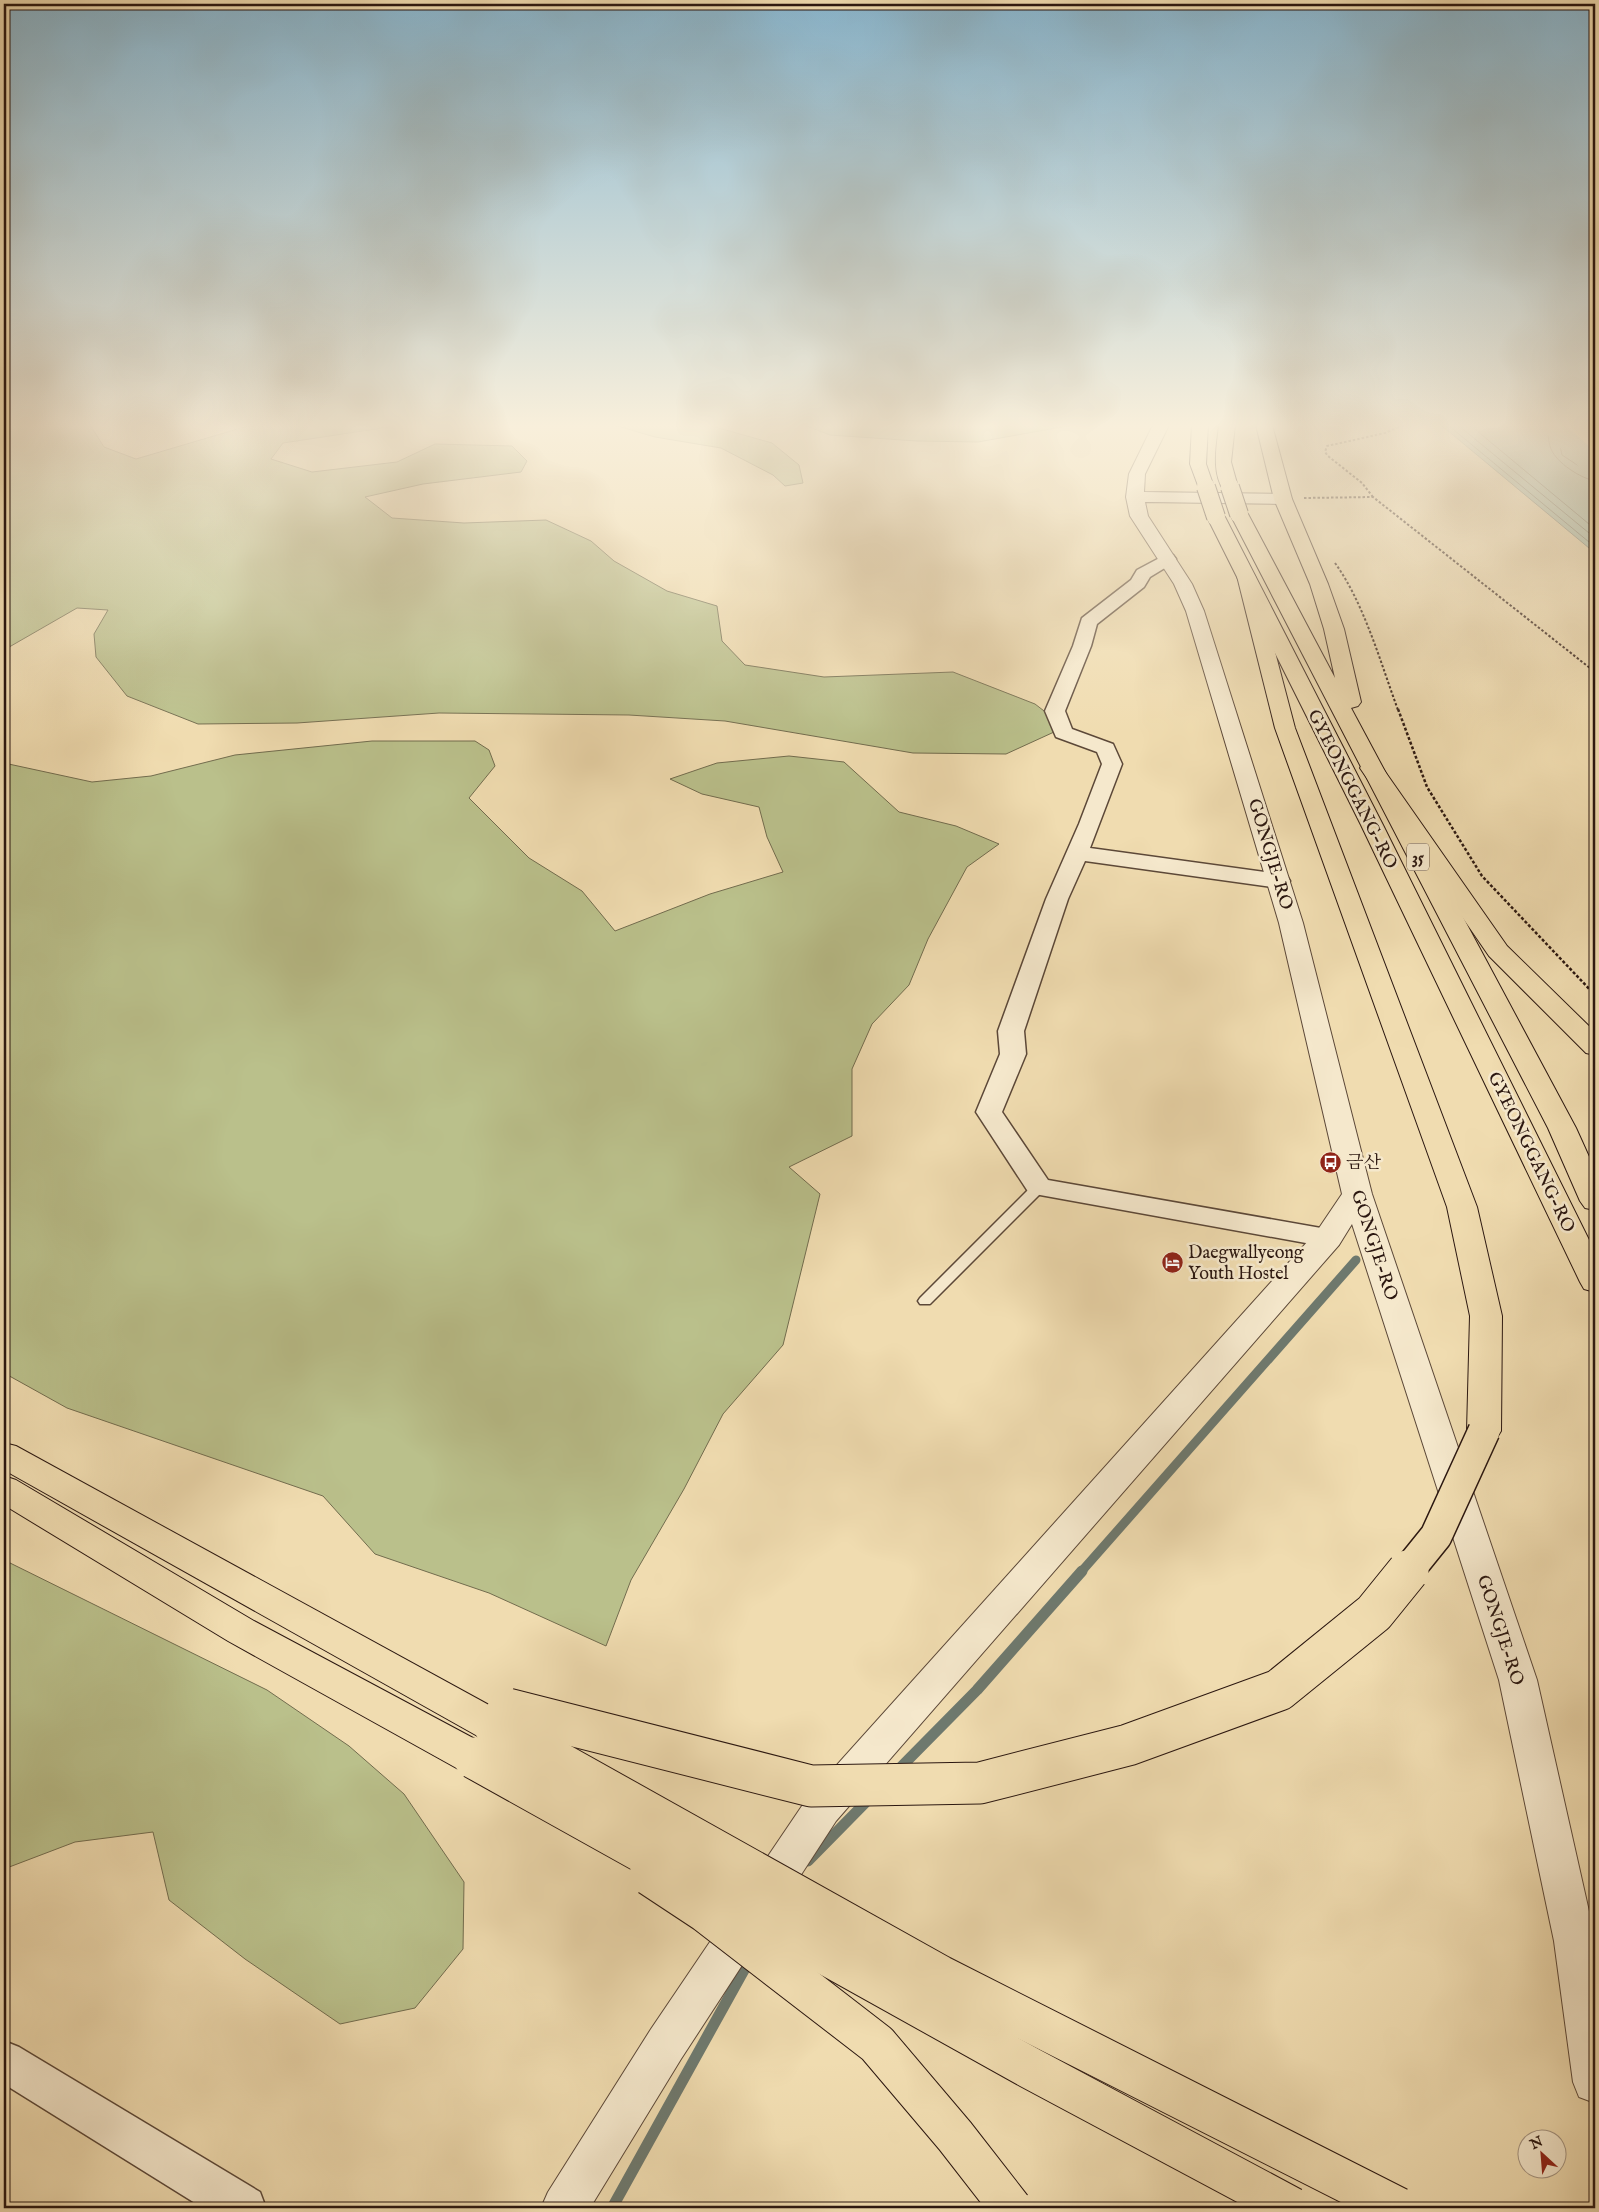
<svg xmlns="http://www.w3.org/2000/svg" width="1599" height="2212" viewBox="0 0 1599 2212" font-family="'IM FELL English','Noto Serif KR',serif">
	<rect width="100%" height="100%" fill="#f0dcb0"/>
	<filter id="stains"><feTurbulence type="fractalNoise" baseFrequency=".004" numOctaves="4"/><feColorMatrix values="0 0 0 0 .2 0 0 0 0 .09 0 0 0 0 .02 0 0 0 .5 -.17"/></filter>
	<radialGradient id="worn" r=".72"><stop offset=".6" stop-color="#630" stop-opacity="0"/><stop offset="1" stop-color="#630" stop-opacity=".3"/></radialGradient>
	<g fill="#bac08b" stroke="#726c4e">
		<path d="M4 425H90L104 447 136 459 251 425H402L283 443 271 459 312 472 397 462 435 444 512 446 527 461 521 472 423 484 365 497 392 518 464 523 546 520 591 541 614 561 667 591 717 606 722 641 745 665 824 677 953 672 1035 704 1065 727 1006 754 913 753 725 721 629 715 439 713 297 723 198 724 127 696 96 657 94 634 108 610 77 608 4 650Z"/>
		<path d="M614 425H716L715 427 772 443 799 465 803 483 785 486 773 475 721 448 655 437Z"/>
		<path d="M804 425H1073L978 442 917 441 830 435Z"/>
		<path d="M372 741H475L489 750 495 766 469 798 529 858 582 891 615 931 710 894 783 872 767 837 759 807 702 794 670 779 717 763 789 756 844 762 899 812 956 826 999 844 967 867 928 939 909 985 872 1024 852 1069V1136L789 1167 820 1194 783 1345 723 1414 684 1489 631 1580 606 1646 489 1593 375 1554 323 1496 67 1408 4 1373V763L92 782 151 776 235 755Z"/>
		<path d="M4 1560 267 1690 349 1746 404 1794 464 1882 463 1949 415 2008 340 2024 245 1959 169 1900 153 1832 75 1842 4 1869Z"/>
	</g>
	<path fill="#9abbad" stroke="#6e796e" d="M1441 425H1567L1570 447 1595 463V553Z"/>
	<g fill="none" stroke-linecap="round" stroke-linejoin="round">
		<g stroke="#62695e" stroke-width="1">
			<path d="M1448 425 1595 547"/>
			<path d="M1458 425 1595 538"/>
			<path d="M1470 425 1595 529"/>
			<path d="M1548 425C1548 433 1548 441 1551 449 1557 463 1580 478 1595 481"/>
			<path d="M1556 425 1562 455 1588 472 1595 473"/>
			<path d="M1562 425 1567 450 1595 467"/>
		</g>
		<path stroke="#6e796e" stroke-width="9" d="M1081 1572 1356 1260"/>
		<g stroke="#6e796e" stroke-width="11">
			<path d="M898 1770 977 1690 1082 1571"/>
			<path d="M808 1861 869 1799"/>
			<path d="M612 2208 749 1961"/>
		</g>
		<path fill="#9abbad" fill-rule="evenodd" d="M1538 425H1566L1595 452V475L1585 473Z"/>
		<defs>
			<path id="service" d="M1039 1183 1046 1187 1044 1190 930 1304H920L918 1301 920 1298 1034 1184Z"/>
			<g id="minor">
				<path d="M1167 554 1173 555 1176 559 1173 563 1150 577 1144 587 1097 624 1091 646 1065 711 1072 729 1113 744 1122 764 1090 848 1279 874 1287 876 1290 881 1287 886 1279 888 1085 861 1068 899 1024 1031 1026 1054 1002 1112 1048 1180 1338 1231 1342 1238 1338 1245 1328 1247 1029 1193 976 1112 1000 1054 998 1031 1046 899 1079 824 1102 764 1097 752 1056 737 1045 711 1073 646 1082 618 1131 580 1137 570Z"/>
				<path d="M4 2041 19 2047 260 2192 266 2208H203L4 2084Z"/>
			</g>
			<path id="tertiary" d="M1153 425H1169L1145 474 1144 492 1283 494 1289 495 1292 499 1289 503 1283 504 1145 502 1148 516 1192 584 1204 611 1303 923 1372 1194 1537 1680 1595 1938V2103L1579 2097 1573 2082 1554 1941 1499 1680 1352 1224 1339 1245 836 1821 681 2059 590 2208H541L548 2192 651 2029 808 1797 1317 1231 1342 1194 1279 923 1186 611 1174 584 1130 516 1126 497 1129 474Z"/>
			<g id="trunk">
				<path d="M1192 425H1208L1206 464 1214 487 1212 491H1200L1190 464Z"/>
				<path d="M1219 425H1235L1231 462 1238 487 1236 491H1224C1211 471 1217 446 1219 425Z"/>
				<path d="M1256 425H1272L1292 499 1328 584 1344 629 1361 702 1358 706 1351 708 1576 1128 1595 1170V1210L1585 1208 1580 1201 1548 1128 1230 514 1233 510H1245L1248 514 1335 678 1324 629 1310 584 1274 499Z"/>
				<path d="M1216 512 1222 513 1225 517 1383 825 1595 1252V1292L1584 1289 1580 1282 1361 825 1207 517 1210 513Z"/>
			</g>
			<g id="motorway">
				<path d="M1246 570 1252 572 1255 576 1295 728 1477 1207 1502 1316 1501 1431 1496 1439 1484 1443 1472 1439 1467 1431 1470 1316 1447 1207 1275 728 1237 576 1240 572Z"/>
				<path d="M1371 761 1379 763 1507 946 1595 1032V1055L1586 1053 1489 956 1360 768 1363 763Z"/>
				<path d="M4 1443 16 1446 509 1716 514 1727 509 1738 495 1743 481 1738 4 1470Z"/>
				<path d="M4 1476 16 1480 254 1621 488 1746 493 1758 488 1770 474 1774 460 1770 228 1641 4 1505Z"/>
			</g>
		</defs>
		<use href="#service" stroke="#5c4838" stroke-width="3"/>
		<use href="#minor" stroke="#5c4838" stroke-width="3"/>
		<use href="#tertiary" stroke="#5c4838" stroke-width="2"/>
		<use href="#trunk" stroke="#2b1710" stroke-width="2"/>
		<use href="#motorway" stroke="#2b1710" stroke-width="2"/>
		<g stroke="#2b1710" stroke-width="2" stroke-dasharray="2.5 2" stroke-linecap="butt">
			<path d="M1373 497 1362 483 1328 456 1325 452 1327 446 1385 433 1403 425"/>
			<path d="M1304 498 1373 497 1595 672"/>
			<path d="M1335 563C1364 603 1381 664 1398 710"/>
		</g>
		<path stroke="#2b1710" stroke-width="2.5" stroke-dasharray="3 2" stroke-linecap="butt" d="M1398 709 1427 787 1482 876 1595 995"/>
		<use href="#service" fill="#f5e8cc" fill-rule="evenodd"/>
		<use href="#minor" fill="#f5e8cc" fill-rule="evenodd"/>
		<use href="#tertiary" fill="#f5e8cc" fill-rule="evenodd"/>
		<use href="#trunk" fill="#f0dcb0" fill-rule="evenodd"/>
		<use href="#motorway" fill="#f0dcb0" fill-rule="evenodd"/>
		<defs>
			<g id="trunk-bridge">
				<path d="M1206 487 1216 517"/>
				<path d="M1230 487 1239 514"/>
			</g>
			<path id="motorway-bridge-far1" d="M1407 1572 1436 1536 1484 1431"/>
			<g id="motorway-bridge">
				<path d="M508 1709 811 1786 980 1783 1128 1745 1279 1690 1374 1613 1408 1571"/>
				<path d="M495 1727 940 1976 1398 2208"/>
				<path d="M474 1758 1030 2068 1292 2208"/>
				<path d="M650 1875 706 1912 877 2044 955 2136 1011 2208"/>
			</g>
		</defs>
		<use href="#trunk-bridge" stroke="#2b1710" stroke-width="20" stroke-linecap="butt"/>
		<use href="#motorway-bridge-far1" stroke="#2b1710" stroke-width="34" stroke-linecap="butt"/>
		<use href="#motorway-bridge" stroke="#2b1710" stroke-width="43" stroke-linecap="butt"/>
		<use href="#trunk-bridge" stroke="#f0dcb0" stroke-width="18"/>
		<use href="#motorway-bridge-far1" stroke="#f0dcb0" stroke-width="31"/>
		<use href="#motorway-bridge" stroke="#f0dcb0" stroke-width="41"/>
	</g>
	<linearGradient id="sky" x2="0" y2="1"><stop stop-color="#89b7d0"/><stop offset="0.58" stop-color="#f8efdb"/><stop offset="1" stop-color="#f8efdb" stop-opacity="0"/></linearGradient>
	<rect width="1599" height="734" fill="url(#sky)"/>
	<defs>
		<symbol id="bus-disc" viewBox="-11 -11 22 22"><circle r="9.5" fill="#8f2418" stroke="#f5e8cc"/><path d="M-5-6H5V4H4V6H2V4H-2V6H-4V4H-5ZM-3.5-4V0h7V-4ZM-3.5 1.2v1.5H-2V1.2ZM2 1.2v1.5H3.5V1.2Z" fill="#fff"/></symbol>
		<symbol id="hotel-disc" viewBox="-11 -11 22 22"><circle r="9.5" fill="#8f2418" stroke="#f5e8cc"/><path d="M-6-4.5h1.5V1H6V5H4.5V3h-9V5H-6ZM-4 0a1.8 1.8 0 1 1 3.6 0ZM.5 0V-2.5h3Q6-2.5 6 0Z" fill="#fff"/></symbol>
	</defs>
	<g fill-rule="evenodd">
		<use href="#bus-disc" x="1318" y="1150" width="25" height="25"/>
		<use href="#hotel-disc" x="1160" y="1250" width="25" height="25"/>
	</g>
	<g text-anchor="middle" stroke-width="5" stroke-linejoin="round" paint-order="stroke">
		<rect fill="#f5e8cc" stroke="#685648" stroke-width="1" x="1407" y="843.5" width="22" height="27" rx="4"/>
		<g font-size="16" font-weight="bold" fill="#2b1710">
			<text x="1418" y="863">35</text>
		</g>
		<g font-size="18" fill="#2b1710" stroke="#f5e8cc">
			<text transform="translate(1353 789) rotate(63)" y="6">GYEONGGANG-RO</text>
			<text transform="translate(1271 854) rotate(73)" y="6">GONGJE-RO</text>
			<text transform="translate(1532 1152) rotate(64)" y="6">GYEONGGANG-RO</text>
			<text transform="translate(1375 1245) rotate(72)" y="6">GONGJE-RO</text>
			<text transform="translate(1501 1630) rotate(72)" y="6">GONGJE-RO</text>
		</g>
		<g font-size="18" fill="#2b1710" stroke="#f5e8cc" text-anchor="start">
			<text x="1346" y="1168">금산</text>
			<text x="1188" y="1258">Daegwallyeong<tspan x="1188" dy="21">Youth Hostel</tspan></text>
		</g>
	</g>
	<rect width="1599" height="2212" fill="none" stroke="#f0dcb0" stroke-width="20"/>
	<rect x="5" y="5" width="1589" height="2202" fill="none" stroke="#2b1710" stroke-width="2.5"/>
	<rect x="10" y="10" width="1579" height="2192" fill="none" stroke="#2b1710"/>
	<g transform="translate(1542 2154) rotate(334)"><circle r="24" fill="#f5e8cc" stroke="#a49481"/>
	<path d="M0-4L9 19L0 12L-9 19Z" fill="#8f2418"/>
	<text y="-8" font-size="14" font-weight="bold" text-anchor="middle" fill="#2b1710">N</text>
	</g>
	<rect width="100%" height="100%" filter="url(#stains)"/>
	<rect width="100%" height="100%" fill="url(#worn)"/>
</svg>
